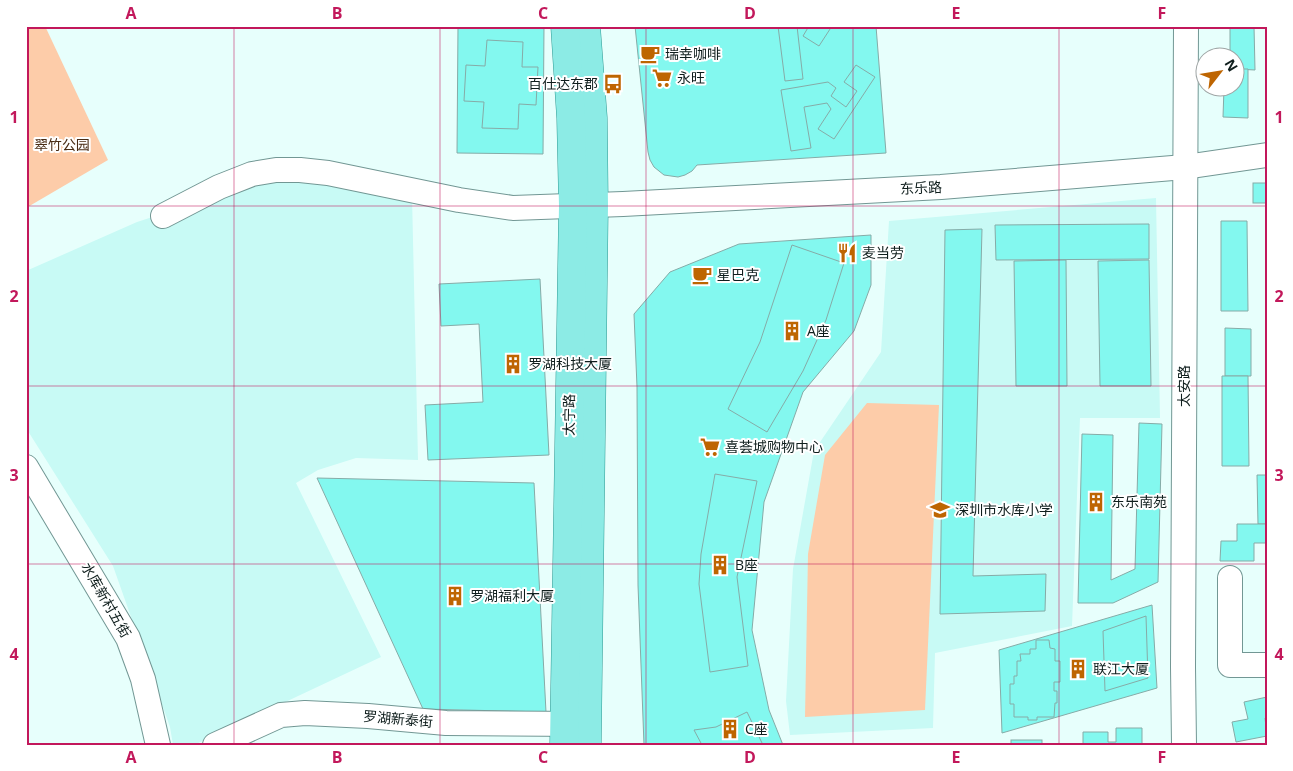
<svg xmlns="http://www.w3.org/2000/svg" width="1293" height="771" viewBox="0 0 1293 771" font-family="'Open Sans','Noto Sans SC',sans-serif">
	<rect width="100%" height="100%" fill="#e7fffc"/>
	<g fill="#c8faf5">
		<path d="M282 175 412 196 418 460 356 458 318 470 296 483 381 657 194 745H173L170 727 113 566 26 428V271L137 222Z"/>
		<path d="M1156 198 1160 418H1080L1072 626 935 653 933 728 790 735 786 701 793 569 814 451 881 352 889 221Z"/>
	</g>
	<g fill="#fdcca9">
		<path d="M26 26H45L108 160 26 208Z"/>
		<path d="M867 403 939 405 925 710 805 717 808 554 825 455Z"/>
	</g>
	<g fill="#83f8ef" stroke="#86aba7">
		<path d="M458 26H544L543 154 457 153Z"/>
		<path d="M635 26H876L886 153 697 165 692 171 685 175 678 177 664 175 654 167 650 160 648 152Z"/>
		<path d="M778 26H797L803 79 785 81Z"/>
		<path d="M809 26H832L819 46 803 36Z"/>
		<path d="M1230 26H1254L1255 70 1236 69V58H1230Z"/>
		<path d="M487 40 523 42 522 67H538L536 105 519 104 518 129 482 128 484 102 464 101 466 65 485 66Z"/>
		<path d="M856 65 875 77 834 139 818 129 831 109 827 103 804 107 811 148 791 151 781 90 828 82 836 88 831 96 846 107 857 91 844 82Z"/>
		<path d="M1236 69H1248V118L1223 117 1224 88H1236Z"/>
		<rect x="1253" y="183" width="14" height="20"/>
		<path d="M1221 221H1247L1248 311H1221Z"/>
		<path d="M1149 224V259L996 260 995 225Z"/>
		<path d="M982 229 973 576 1046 574 1045 611 940 614 945 230Z"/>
		<path d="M871 235V285L854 331 803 392 764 502 752 630 769 710 783 745H644L638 585 637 387 634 314 670 272 739 244Z"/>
		<path d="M792 245 844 263 826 320 803 371 767 432 728 409 760 342Z"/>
		<path d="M1066 260 1067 386H1016L1014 261Z"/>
		<path d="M1149 260 1151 386H1100L1098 261Z"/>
		<path d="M540 279 549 455 428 460 425 405 483 402 479 324 441 326 439 284Z"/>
		<path d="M1225 328 1251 329V376H1225Z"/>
		<path d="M1222 376H1248L1249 466H1222Z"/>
		<path d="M1139 423 1162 424 1158 582 1113 603H1078L1082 434 1113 435 1111 580 1135 569Z"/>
		<path d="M715 474 757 481 737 577 748 666 710 672 699 584 701 554Z"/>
		<path d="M1257 475H1267V524H1258Z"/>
		<path d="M317 478 534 483 546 712 423 709Z"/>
		<path d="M1237 524H1267V543H1254V561H1220L1221 541H1237Z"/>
		<path d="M1152 605 1157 688 1002 733 999 650Z"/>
		<path d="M1146 616 1148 678 1105 691 1103 631Z"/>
		<path d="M1036 640H1049L1050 648 1055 649V661H1060V682H1054V691H1057V703H1055L1054 717H1037V720H1028V717H1014V704H1010V684H1014V676H1017V661H1021L1020 654H1030V649H1036Z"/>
		<path d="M1267 697V717L1265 718 1267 736 1236 742 1232 722 1248 719 1244 702Z"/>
		<path d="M747 712 763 745H702L694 730 716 727Z"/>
		<path d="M1116 728H1142V745H1083V732H1108V742H1116Z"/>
		<rect x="1011" y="740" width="31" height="5"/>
	</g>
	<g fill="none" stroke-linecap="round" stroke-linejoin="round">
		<defs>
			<g id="minor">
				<path d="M163 216 219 187 252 174 276 170H300L328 173 459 200 513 208 623 204 941 187 1185 167 1267 155"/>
				<path d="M26 467 128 638 143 679 158 745"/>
				<path d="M1230 578V665H1267"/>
				<path d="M215 745 281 715 305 713 368 716 446 723 583 724"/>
				<path d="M1184 745 1183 667 1186 26"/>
			</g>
			<g id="major">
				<path d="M586 26 593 118 594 206 587 745"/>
				<path d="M564 745 573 206 571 118 565 26"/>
			</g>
		</defs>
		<use href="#minor" stroke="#729794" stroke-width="26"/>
		<use href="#major" stroke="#2e9a93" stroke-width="29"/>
		<use href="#minor" stroke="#fff" stroke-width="24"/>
		<use href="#major" stroke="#8cebe5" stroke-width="28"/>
	</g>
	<path fill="none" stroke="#c2185b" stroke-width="1" stroke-opacity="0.55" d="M234 26V745M440 26V745M646 26V745M853 26V745M1059 26V745M26 206H1267M26 386H1267M26 564H1267"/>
	<defs>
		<symbol id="cafe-bare" viewBox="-9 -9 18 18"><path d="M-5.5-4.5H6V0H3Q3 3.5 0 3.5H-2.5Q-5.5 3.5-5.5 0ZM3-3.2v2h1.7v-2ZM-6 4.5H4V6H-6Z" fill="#be6501" stroke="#fff" stroke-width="2.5" paint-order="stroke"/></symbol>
		<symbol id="supermarket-bare" viewBox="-9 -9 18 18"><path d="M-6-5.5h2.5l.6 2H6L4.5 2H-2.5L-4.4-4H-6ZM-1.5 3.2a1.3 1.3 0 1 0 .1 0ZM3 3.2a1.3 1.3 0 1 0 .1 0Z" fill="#be6501" stroke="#fff" stroke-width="2.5" paint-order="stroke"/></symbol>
		<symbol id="bus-bare" viewBox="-9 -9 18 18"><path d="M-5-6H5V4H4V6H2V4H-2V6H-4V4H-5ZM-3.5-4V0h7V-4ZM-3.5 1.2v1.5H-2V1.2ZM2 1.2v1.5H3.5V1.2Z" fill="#be6501" stroke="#fff" stroke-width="2.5" paint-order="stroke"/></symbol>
		<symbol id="restaurant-bare" viewBox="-9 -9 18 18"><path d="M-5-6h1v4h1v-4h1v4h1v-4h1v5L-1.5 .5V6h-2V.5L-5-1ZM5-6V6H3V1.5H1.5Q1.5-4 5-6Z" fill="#be6501" stroke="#fff" stroke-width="2.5" paint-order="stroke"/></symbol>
		<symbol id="building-bare" viewBox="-9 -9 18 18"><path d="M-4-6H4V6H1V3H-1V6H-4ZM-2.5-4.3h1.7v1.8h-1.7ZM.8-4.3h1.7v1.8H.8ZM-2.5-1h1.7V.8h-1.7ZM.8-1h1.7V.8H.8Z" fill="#be6501" stroke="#fff" stroke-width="2.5" paint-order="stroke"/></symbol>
		<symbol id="school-bare" viewBox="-9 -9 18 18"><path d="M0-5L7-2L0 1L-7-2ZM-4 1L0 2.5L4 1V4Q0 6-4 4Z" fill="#be6501" stroke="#fff" stroke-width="2.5" paint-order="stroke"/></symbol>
	</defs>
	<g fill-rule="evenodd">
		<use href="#cafe-bare" x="636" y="40" width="28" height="28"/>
		<use href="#supermarket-bare" x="648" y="64" width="28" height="28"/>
		<use href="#bus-bare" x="599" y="70" width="28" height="28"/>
		<use href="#restaurant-bare" x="833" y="239" width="28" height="28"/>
		<use href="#cafe-bare" x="688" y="261" width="28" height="28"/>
		<use href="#building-bare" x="778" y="317" width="28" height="28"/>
		<use href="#building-bare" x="499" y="350" width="28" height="28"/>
		<use href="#supermarket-bare" x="696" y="433" width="28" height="28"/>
		<use href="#building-bare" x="1082" y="488" width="28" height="28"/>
		<use href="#school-bare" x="926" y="496" width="28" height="28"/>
		<use href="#building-bare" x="706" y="551" width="28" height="28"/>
		<use href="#building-bare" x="441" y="582" width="28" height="28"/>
		<use href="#building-bare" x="1064" y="655" width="28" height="28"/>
		<use href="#building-bare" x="716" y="715" width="28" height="28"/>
	</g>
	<g text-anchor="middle" stroke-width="4" stroke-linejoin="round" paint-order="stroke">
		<g font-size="14" fill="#0f1e1d" stroke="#fff" text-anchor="start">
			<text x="665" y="59">瑞幸咖啡</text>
			<text x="677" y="83">永旺</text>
			<text x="598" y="89" text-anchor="end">百仕达东郡</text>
			<text x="862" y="258">麦当劳</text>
			<text x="717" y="280">星巴克</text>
			<text x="807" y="336">A座</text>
			<text x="528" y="369">罗湖科技大厦</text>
			<text x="725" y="452">喜荟城购物中心</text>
			<text x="1111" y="507">东乐南苑</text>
			<text x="955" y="515">深圳市水库小学</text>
			<text x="735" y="570">B座</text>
			<text x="470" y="601">罗湖福利大厦</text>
			<text x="1093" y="674">联江大厦</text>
			<text x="745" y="734">C座</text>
		</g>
		<g font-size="14" fill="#492c15" stroke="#fff">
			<text x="62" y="150">翠竹公园</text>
		</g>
		<g font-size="14" fill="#0f1e1d" stroke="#fff">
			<text transform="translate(921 188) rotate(-3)" y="5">东乐路</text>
			<text transform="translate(1184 386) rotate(-90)" y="5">太安路</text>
			<text transform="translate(569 415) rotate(-89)" y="5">太宁路</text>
			<text transform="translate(106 600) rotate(60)" y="5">水库新村五街</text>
			<text transform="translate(398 719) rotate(5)" y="5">罗湖新泰街</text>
		</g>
	</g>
	<rect width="1293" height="771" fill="none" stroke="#ffffff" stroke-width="55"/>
	<g transform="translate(1220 72) rotate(59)"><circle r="24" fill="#ffffff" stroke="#9fa5a5"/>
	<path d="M0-4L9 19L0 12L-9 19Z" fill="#be6501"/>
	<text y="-8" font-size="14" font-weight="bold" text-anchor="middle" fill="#0f1e1d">N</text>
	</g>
	<rect x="28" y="28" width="1238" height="716" fill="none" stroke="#c2185b" stroke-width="2"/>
	<g font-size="16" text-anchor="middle" font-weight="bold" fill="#c2185b">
		<text x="131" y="19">A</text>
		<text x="337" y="19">B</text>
		<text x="543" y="19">C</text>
		<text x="750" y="19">D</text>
		<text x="956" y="19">E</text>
		<text x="1162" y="19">F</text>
		<text x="14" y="123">1</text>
		<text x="1279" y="123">1</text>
		<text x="14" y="302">2</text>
		<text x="1279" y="302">2</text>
		<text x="14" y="481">3</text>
		<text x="1279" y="481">3</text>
		<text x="14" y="660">4</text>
		<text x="1279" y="660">4</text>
		<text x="131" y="763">A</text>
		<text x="337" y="763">B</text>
		<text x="543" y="763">C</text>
		<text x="750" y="763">D</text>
		<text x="956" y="763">E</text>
		<text x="1162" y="763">F</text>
	</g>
</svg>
